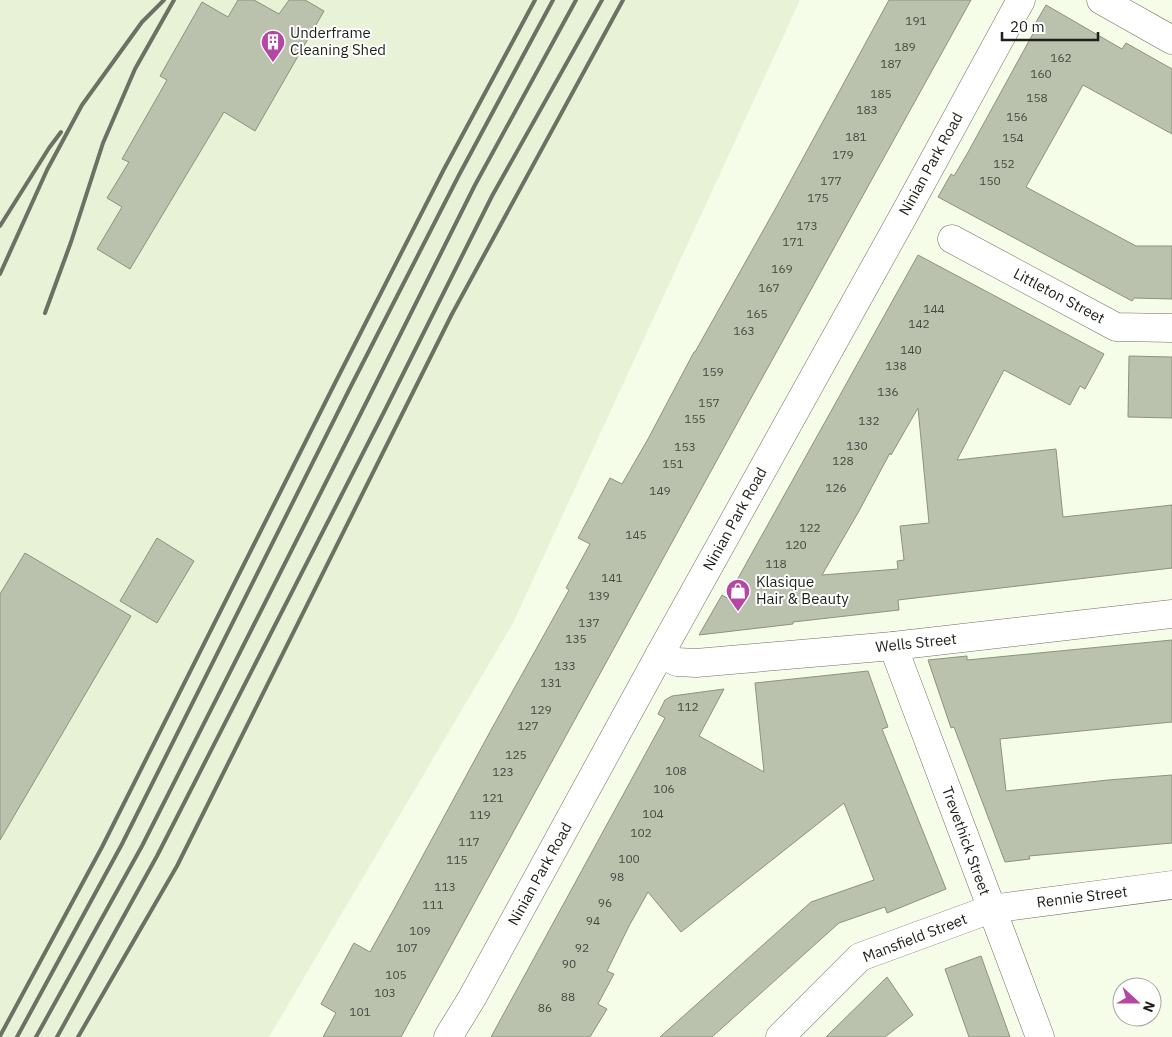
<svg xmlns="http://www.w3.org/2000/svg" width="1172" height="1037" viewBox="0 0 1172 1037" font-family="'IBM Plex Sans',sans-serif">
	<rect width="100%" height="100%" fill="#f5fde8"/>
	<path fill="#e8f2d7" d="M0 0H800L513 623 269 1037H0Z"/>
	<g fill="#bac2ae" stroke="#8b927f" fill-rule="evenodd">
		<path d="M238 0H254L279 14 289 0H305L324 11 255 131 224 112 130 269 97 249 122 207 107 198 129 162 122 159 167 80 160 76 202 2 228 17Z"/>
		<path d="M889 0H971L745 409 401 1037H323L336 1013 321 1004 354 943 370 952 394 909 491 730 569 590 566 588 590 544 578 538 610 478 622 484 648 439 694 352H695L778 204Z"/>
		<path d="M1046 5 1122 49 1126 43 1172 69V134L1083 85 1026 187 1136 246H1172V299L1134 298 1132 301 938 197 951 174 954 176 967 154 1035 30 1032 29Z"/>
		<path d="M918 255 1104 354 1085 389 1080 386 1070 405 1004 370 957 460 1056 449 1063 517 1172 505V568L898 600 899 610 793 622V624L699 635 722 595 727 598ZM918 408 929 523 900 526 904 560 897 561 898 569 822 575 859 511 890 453 891 455Z"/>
		<path d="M1129 356 1172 357V418L1128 417Z"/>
		<path d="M157 538 194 561 157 623 120 601Z"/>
		<path d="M25 553 131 616 0 840V594Z"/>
		<path d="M1172 640V722L1000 739 1006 791 1108 780 1172 775V843L1029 856 1030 859 1005 862 954 727 951 728 928 660 967 656V660Z"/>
		<path d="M868 671 888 727 882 729 946 889 887 913 885 907 839 923 712 1037H660L811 902 874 880 844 803 681 932 648 892 629 926 607 971 614 974 598 1004 607 1009 590 1037H491L665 718 658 714 665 700 672 696 724 689 699 736 764 772 755 683Z"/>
		<path d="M981 956 1010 1037H969L945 969Z"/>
		<path d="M887 977 913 1015 885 1037H826Z"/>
	</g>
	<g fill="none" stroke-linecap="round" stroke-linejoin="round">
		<defs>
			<g id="minor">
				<path d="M1101 0 1172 40"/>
				<path d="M952 239 1116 327 1172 328"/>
				<path d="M893 646 1040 1037"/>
				<path d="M660 654 677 662 696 663 893 646 1172 614"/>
				<path d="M780 1037 860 957 991 909 1172 885"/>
			</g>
			<path id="tertiary" d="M448 1037 472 998 660 654 905 213 1021 0"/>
		</defs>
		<use href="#minor" stroke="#6a715f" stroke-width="29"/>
		<use href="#tertiary" stroke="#6a715f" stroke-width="29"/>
		<use href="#minor" stroke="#fff" stroke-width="28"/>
		<use href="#tertiary" stroke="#fff" stroke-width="28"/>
		<g stroke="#6c7164" stroke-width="4">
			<path d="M0 226 49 148 61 132"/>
			<path d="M0 274 47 170 82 105 142 22 164 0"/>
			<path d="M45 313 71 242 103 143 135 69 174 0"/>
			<path d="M0 1036 102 847 335 383 443 171 535 0"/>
			<path d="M17 1037 122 844 350 388 459 175 553 0"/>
			<path d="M36 1037 142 846 367 401 475 185 576 0"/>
			<path d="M57 1037 157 856 385 410 492 196 602 0"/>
			<path d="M78 1037 177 866 452 314 623 0"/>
		</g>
	</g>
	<defs>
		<symbol id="building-pin" viewBox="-11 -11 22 30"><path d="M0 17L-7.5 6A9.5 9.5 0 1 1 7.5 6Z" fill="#b546a3" stroke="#fff"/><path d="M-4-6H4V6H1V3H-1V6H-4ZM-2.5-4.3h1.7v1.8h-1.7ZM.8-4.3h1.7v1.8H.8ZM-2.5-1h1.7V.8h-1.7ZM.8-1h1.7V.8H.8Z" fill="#fff"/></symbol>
		<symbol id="shop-pin" viewBox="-11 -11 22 30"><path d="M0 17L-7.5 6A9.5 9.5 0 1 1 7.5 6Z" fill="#b546a3" stroke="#fff"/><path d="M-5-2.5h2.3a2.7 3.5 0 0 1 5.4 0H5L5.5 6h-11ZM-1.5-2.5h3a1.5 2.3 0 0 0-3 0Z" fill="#fff"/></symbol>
	</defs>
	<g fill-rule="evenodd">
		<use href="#building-pin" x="259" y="28" width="28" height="38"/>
		<use href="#shop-pin" x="724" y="577" width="28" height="38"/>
	</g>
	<g text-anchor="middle" stroke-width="4" stroke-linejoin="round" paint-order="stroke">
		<g font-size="12" fill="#45493e">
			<text x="916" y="25">191</text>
			<text x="905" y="51">189</text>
			<text x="1061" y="62">162</text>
			<text x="891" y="68">187</text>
			<text x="1041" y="78">160</text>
			<text x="881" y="98">185</text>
			<text x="1037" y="102">158</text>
			<text x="867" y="114">183</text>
			<text x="1017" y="121">156</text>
			<text x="856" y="141">181</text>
			<text x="1013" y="142">154</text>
			<text x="843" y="159">179</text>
			<text x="1004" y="168">152</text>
			<text x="831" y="185">177</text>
			<text x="990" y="185">150</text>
			<text x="818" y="202">175</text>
			<text x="807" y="230">173</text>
			<text x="793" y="246">171</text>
			<text x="782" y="273">169</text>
			<text x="769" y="292">167</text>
			<text x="934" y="313">144</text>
			<text x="757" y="318">165</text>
			<text x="919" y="328">142</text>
			<text x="744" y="335">163</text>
			<text x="911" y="354">140</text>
			<text x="896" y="370">138</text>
			<text x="713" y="376">159</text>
			<text x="888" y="396">136</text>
			<text x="709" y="407">157</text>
			<text x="695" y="423">155</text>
			<text x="869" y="425">132</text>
			<text x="857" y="450">130</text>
			<text x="685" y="451">153</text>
			<text x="843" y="465">128</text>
			<text x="673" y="468">151</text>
			<text x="836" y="492">126</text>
			<text x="660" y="495">149</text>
			<text x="810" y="532">122</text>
			<text x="636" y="539">145</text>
			<text x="796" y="549">120</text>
			<text x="776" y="568">118</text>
			<text x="612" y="582">141</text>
			<text x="599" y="600">139</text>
			<text x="589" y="627">137</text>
			<text x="576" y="643">135</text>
			<text x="565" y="670">133</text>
			<text x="551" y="687">131</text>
			<text x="688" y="711">112</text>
			<text x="541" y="714">129</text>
			<text x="528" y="730">127</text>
			<text x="516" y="759">125</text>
			<text x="676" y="775">108</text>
			<text x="503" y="776">123</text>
			<text x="664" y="793">106</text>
			<text x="493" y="802">121</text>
			<text x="653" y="818">104</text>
			<text x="480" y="819">119</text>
			<text x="641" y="837">102</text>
			<text x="469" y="846">117</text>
			<text x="629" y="863">100</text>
			<text x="457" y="864">115</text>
			<text x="617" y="881">98</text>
			<text x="445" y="891">113</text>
			<text x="605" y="907">96</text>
			<text x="433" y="909">111</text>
			<text x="593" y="925">94</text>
			<text x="420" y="935">109</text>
			<text x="407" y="952">107</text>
			<text x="582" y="952">92</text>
			<text x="569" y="968">90</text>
			<text x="396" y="979">105</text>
			<text x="385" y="997">103</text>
			<text x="568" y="1001">88</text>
			<text x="545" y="1012">86</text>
			<text x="360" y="1016">101</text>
		</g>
		<g font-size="15" fill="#1e2119" stroke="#fff" text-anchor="start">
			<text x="290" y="38">Underframe<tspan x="290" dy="17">Cleaning Shed</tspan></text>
			<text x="756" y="587">Klasique<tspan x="756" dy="17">Hair &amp; Beauty</tspan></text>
		</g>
		<g font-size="15" fill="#1e2119" stroke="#fff">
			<text transform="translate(931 164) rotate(-61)" y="5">Ninian Park Road</text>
			<text transform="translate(1059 296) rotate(28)" y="5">Littleton Street</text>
			<text transform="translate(735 519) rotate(-61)" y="5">Ninian Park Road</text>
			<text transform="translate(916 643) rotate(-6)" y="5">Wells Street</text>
			<text transform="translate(966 841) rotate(70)" y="5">Trevethick Street</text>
			<text transform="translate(540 874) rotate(-61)" y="5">Ninian Park Road</text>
			<text transform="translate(1082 897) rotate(-7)" y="5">Rennie Street</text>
			<text transform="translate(915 938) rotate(-21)" y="5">Mansfield Street</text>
		</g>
	</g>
	<g transform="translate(1137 1002) rotate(111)"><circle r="24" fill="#ffffff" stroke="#a5a6a3"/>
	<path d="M0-4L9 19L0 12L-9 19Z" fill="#b546a3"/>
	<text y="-8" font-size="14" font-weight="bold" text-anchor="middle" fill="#1e2119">N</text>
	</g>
	<path d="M1002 32v8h96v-8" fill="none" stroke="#1e2119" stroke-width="2.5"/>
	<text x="1010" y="32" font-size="15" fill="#1e2119" stroke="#ffffff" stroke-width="4" paint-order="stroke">20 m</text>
</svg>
